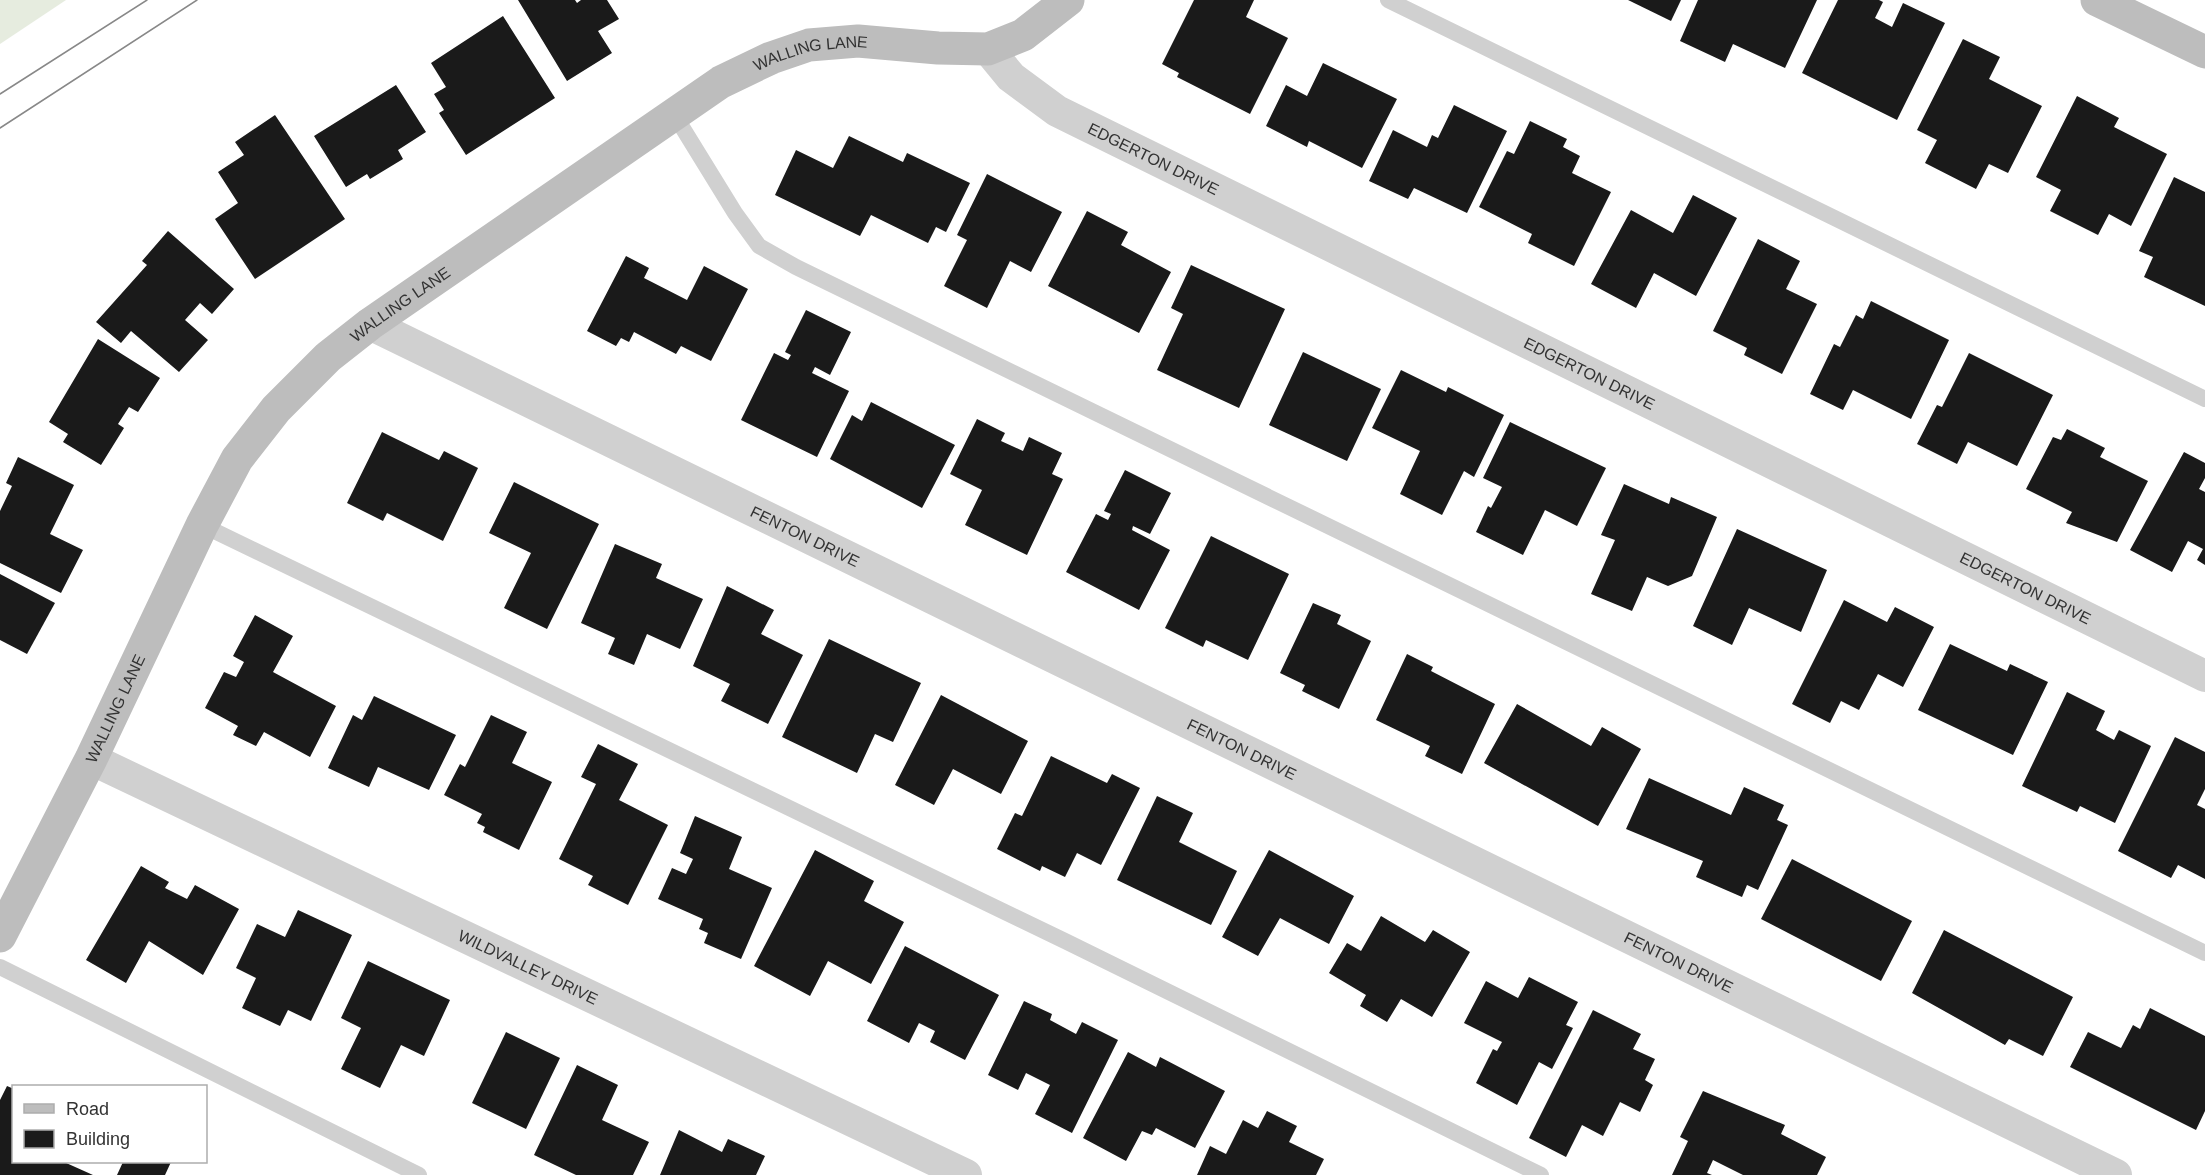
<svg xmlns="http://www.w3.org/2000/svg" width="2205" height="1175" viewBox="0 0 2205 1175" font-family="Helvetica,sans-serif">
	<rect width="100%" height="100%" fill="#fff"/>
	<path fill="#e6ecdf" d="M0 0H66L0 44Z"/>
	<g fill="#1a1a1a">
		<path d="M518 0H575L577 3 581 0H607L619 19 598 31 612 53 567 81Z"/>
		<path d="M1194 0H1254L1246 17 1288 38 1250 114 1177 77 1179 73 1162 64Z"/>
		<path d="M1628 0H1681L1671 21Z"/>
		<path d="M1698 0H1817L1785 68 1733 44 1725 62 1680 41Z"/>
		<path d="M1838 0H1879L1883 2 1875 18 1892 27 1903 3 1945 23 1897 120 1802 73Z"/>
		<path d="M503 16 555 98 466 155 439 113 444 110 434 94 446 87 431 63Z"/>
		<path d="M1963 39 2000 57 1989 79 2042 106 2008 173 1989 164 1976 189 1925 163 1937 140 1917 130Z"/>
		<path d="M1323 63 1397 99 1362 168 1309 141 1307 147 1266 126 1286 85 1307 96Z"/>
		<path d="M396 85 426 132 398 150 403 159 370 179 367 174 346 187 314 136Z"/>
		<path d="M2077 96 2119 118 2114 127 2167 154 2131 226 2109 214 2098 235 2050 211 2061 190 2036 177Z"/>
		<path d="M1454 105 1507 131 1467 213 1414 188 1408 199 1369 181 1393 130 1427 147 1432 135 1438 138Z"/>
		<path d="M275 115 345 219 255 279 215 219 238 203 218 172 244 155 235 142Z"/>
		<path d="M1530 121 1567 139 1563 147 1580 156 1572 173 1611 192 1574 266 1528 243 1532 234 1479 207 1507 151 1514 154Z"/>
		<path d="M849 136 903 162 907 153 970 183 946 232 936 227 928 243 871 215 860 236 775 195 796 150 833 168Z"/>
		<path d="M987 174 1062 212 1031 272 1010 261 987 308 944 286 967 240 957 235Z"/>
		<path d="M2174 177 2205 192V306L2144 277 2153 257 2139 251Z"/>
		<path d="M1693 195 1737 218 1696 296 1654 273 1636 308 1591 284 1631 210 1673 233Z"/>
		<path d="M1087 211 1128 232 1121 245 1171 272 1139 333 1048 286Z"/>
		<path d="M168 231 234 289 212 314 200 303 185 320 208 340 179 372 131 331 121 343 96 322 147 265 142 261Z"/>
		<path d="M1758 239 1800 261 1786 289 1817 304 1782 374 1744 355 1747 348 1713 331Z"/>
		<path d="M626 256 649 268 644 278 687 300 704 266 748 289 711 361 681 346 676 354 634 332 629 342 621 338 616 346 587 331Z"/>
		<path d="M1191 265 1285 309 1239 408 1157 370 1183 314 1171 308Z"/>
		<path d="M1871 301 1949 340 1911 419 1853 390 1843 410 1810 394 1834 344 1840 347 1856 315 1863 319Z"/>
		<path d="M806 310 851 332 830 375 815 367 812 373 849 391 817 457 741 420 774 353 788 360 791 355 785 352Z"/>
		<path d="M98 339 160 378 138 412 129 407 118 424 124 428 101 465 63 442 68 434 49 422Z"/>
		<path d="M1303 352 1381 389 1347 461 1269 425Z"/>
		<path d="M1969 353 2053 395 2017 466 1968 442 1957 464 1917 444 1937 405 1942 407Z"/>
		<path d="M1401 370 1446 392 1448 387 1504 415 1474 477 1464 471 1442 515 1400 494 1420 451 1372 428Z"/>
		<path d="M871 402 955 445 922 508 830 459 852 415 862 421Z"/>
		<path d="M977 419 1005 433 1001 441 1023 451 1029 437 1062 453 1052 474 1063 479 1027 555 965 525 982 490 950 474Z"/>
		<path d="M1510 422 1606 468 1577 526 1545 510 1523 555 1476 532 1488 506 1491 508 1502 487 1483 478Z"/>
		<path d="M2067 429 2105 448 2100 457 2148 481 2117 542 2066 523 2072 512 2026 489 2053 437 2061 440Z"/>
		<path d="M382 432 439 460 444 451 478 468 443 541 387 513 383 521 347 503Z"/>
		<path d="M2184 452 2205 463V478L2199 489 2205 492V565L2197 560 2203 549 2188 541 2172 572 2130 550Z"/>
		<path d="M18 457 74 485 50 534 83 550 61 593 0 563V511L12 486 6 483Z"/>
		<path d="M1125 470 1171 493 1150 534 1133 526 1132 530 1170 550 1139 610 1066 572 1096 514 1108 520 1111 514 1104 511Z"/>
		<path d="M514 482 599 524 547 629 504 608 531 553 489 533Z"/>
		<path d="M1624 484 1669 504 1671 497 1717 517 1692 576 1668 586 1647 577 1632 611 1591 594 1615 540 1601 535Z"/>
		<path d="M1737 529 1827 570 1801 632 1749 608 1732 645 1693 626Z"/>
		<path d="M1211 536 1289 574 1248 660 1206 640 1203 647 1165 628Z"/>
		<path d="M615 544 662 564 656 578 703 599 680 649 647 634 634 665 608 654 615 638 581 623Z"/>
		<path d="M0 574 55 603 27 654 0 640Z"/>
		<path d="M727 586 774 610 761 634 803 655 768 724 721 701 730 684 693 666Z"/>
		<path d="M1844 600 1887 622 1895 607 1934 627 1903 687 1878 674 1859 710 1841 701 1830 723 1792 704Z"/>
		<path d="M1313 603 1341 615 1337 624 1371 641 1339 709 1302 691 1305 685 1280 673Z"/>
		<path d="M255 615 293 636 273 672 336 706 310 757 264 732 256 746 233 735 238 726 205 708 224 672 236 677 244 662 233 656Z"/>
		<path d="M829 639 921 683 893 742 875 734 857 773 782 737Z"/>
		<path d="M1950 644 2007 671 2010 664 2048 682 2013 755 1918 710Z"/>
		<path d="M1407 654 1433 667 1431 671 1495 704 1462 774 1425 756 1430 746 1376 720Z"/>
		<path d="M2067 692 2105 711 2096 730 2114 740 2119 730 2151 746 2115 823 2080 806 2077 812 2022 786Z"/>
		<path d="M941 695 1028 741 1001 794 953 769 934 805 895 785Z"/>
		<path d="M374 696 456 735 429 790 378 767 369 787 328 768 353 715 362 720Z"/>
		<path d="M1517 704 1591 746 1602 727 1641 749 1598 826 1484 763Z"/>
		<path d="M491 715 527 732 512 763 552 782 519 850 483 832 485 827 477 823 482 814 444 795 460 764 465 767Z"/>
		<path d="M2175 737 2205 752V789L2197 805 2205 809V879L2178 865 2171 878 2118 851Z"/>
		<path d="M598 744 638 764 619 800 668 825 628 905 588 885 593 876 559 859 596 784 581 777Z"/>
		<path d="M1051 756 1107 783 1112 774 1140 788 1101 865 1077 853 1065 877 1042 866 1040 871 997 849 1015 813 1022 816Z"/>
		<path d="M1649 778 1731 815 1744 787 1784 805 1777 820 1788 825 1758 890 1747 885 1742 897 1696 877 1703 861 1626 829Z"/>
		<path d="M1157 796 1193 813 1179 842 1237 871 1211 925 1117 880Z"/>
		<path d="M695 816 742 837 729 869 772 888 741 959 704 943 708 933 699 929 703 919 658 899 672 868 686 874 693 859 680 853Z"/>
		<path d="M815 850 874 881 864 901 904 922 871 984 828 961 810 996 754 966Z"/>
		<path d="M1269 850 1354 896 1329 944 1280 918 1258 956 1222 937Z"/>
		<path d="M1792 859 1912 921 1881 981 1761 919Z"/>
		<path d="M141 866 169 882 165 888 187 899 195 885 239 909 203 975 149 941 126 983 86 960Z"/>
		<path d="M298 910 352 935 311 1021 288 1010 280 1026 242 1008 256 978 236 968 257 924 285 937Z"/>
		<path d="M1381 916 1425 942 1433 930 1470 952 1432 1017 1401 999 1387 1022 1360 1006 1366 995 1329 973 1347 943 1361 951Z"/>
		<path d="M1944 930 2073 997 2043 1056 2009 1039 2005 1045 1912 993Z"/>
		<path d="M905 946 999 995 965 1060 930 1042 935 1031 919 1023 909 1043 867 1021Z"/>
		<path d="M368 961 450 1000 424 1056 401 1045 380 1088 341 1069 361 1028 341 1018Z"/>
		<path d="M1529 977 1578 1002 1566 1025 1573 1028 1552 1069 1539 1062 1517 1105 1476 1083 1493 1049 1497 1051 1502 1042 1464 1023 1486 981 1518 998Z"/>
		<path d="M1024 1001 1052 1014 1050 1020 1076 1034 1082 1022 1118 1040 1072 1133 1035 1114 1050 1085 1026 1073 1018 1090 988 1075Z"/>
		<path d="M2150 1008 2205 1036V1111L2196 1130 2070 1067 2088 1032 2121 1048 2133 1025 2140 1029Z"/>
		<path d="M1593 1010 1641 1034 1633 1049 1655 1059 1645 1080 1653 1085 1640 1112 1620 1102 1603 1136 1582 1125 1566 1157 1529 1138Z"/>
		<path d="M506 1032 560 1058 526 1129 472 1103Z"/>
		<path d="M1128 1052 1156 1067 1160 1057 1225 1091 1195 1148 1156 1128 1152 1135 1142 1131 1126 1161 1083 1138Z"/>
		<path d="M577 1065 618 1085 602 1120 649 1142 633 1175H576L534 1155Z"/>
		<path d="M7 1086 14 1089V1162H64L93 1175H0V1100Z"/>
		<path d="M1703 1091 1785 1125 1781 1134 1826 1157 1817 1175H1743L1713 1160 1707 1173 1712 1175H1672L1688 1141 1680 1137Z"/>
		<path d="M1267 1111 1297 1126 1289 1142 1324 1159 1316 1175H1197L1210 1146 1226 1154 1243 1120 1258 1128Z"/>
		<path d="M679 1130 722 1152 728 1139 765 1156 756 1175H660Z"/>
		<path d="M123 1162H171L165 1175H117Z"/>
	</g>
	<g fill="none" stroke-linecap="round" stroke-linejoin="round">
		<g stroke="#d0d0d0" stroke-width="16">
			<path d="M1388 0 2205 399"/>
			<path d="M674 114 735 213 759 246 796 267 2205 953"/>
			<path d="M202 525 1065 941 1541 1175"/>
			<path d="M0 967 419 1175"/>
		</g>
		<g stroke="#d0d0d0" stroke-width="32">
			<path id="s1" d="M988 49 1011 77 1057 111 2205 676"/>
			<path id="s2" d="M370 324 2116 1175"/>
			<path id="s3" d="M91 759 966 1175"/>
		</g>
		<g stroke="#bdbdbd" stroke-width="33">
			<path d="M2097 0 2205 52"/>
			<path id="s4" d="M0 936 91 759 202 525 237 459 276 409 328 357 370 324 721 82 771 58 809 45 858 41 938 48 988 49 1023 35 1068 0"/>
		</g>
		<g stroke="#888" stroke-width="1.5">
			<path d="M0 94 147 0"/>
			<path d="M0 128 197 0"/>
		</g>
	</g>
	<g text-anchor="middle" stroke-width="6" stroke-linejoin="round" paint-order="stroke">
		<g font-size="16" fill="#333" stroke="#fff">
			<text dy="6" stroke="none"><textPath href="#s4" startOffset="1245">WALLING LANE</textPath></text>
			<text dy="6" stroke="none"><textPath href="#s1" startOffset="201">EDGERTON DRIVE</textPath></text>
			<text dy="6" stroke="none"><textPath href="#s4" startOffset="759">WALLING LANE</textPath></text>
			<text dy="6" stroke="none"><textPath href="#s1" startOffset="687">EDGERTON DRIVE</textPath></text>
			<text dy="6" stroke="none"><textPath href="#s2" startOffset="484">FENTON DRIVE</textPath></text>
			<text dy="6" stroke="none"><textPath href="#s1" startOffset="1173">EDGERTON DRIVE</textPath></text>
			<text dy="6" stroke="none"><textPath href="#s4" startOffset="255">WALLING LANE</textPath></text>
			<text dy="6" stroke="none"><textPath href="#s2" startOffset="970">FENTON DRIVE</textPath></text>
			<text dy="6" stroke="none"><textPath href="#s2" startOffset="1456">FENTON DRIVE</textPath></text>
			<text dy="6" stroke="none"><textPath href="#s3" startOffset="484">WILDVALLEY DRIVE</textPath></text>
		</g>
	</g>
	<rect x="12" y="1085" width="195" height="78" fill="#ffffff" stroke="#adadad" stroke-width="1.5"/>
	<rect x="24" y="1104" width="30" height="9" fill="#bdbdbd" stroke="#adadad" stroke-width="1.5"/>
	<text x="66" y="1115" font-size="18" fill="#333333">Road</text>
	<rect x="24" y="1130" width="30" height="18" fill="#1a1a1a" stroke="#adadad" stroke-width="1.5"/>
	<text x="66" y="1145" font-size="18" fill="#333333">Building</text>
</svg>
